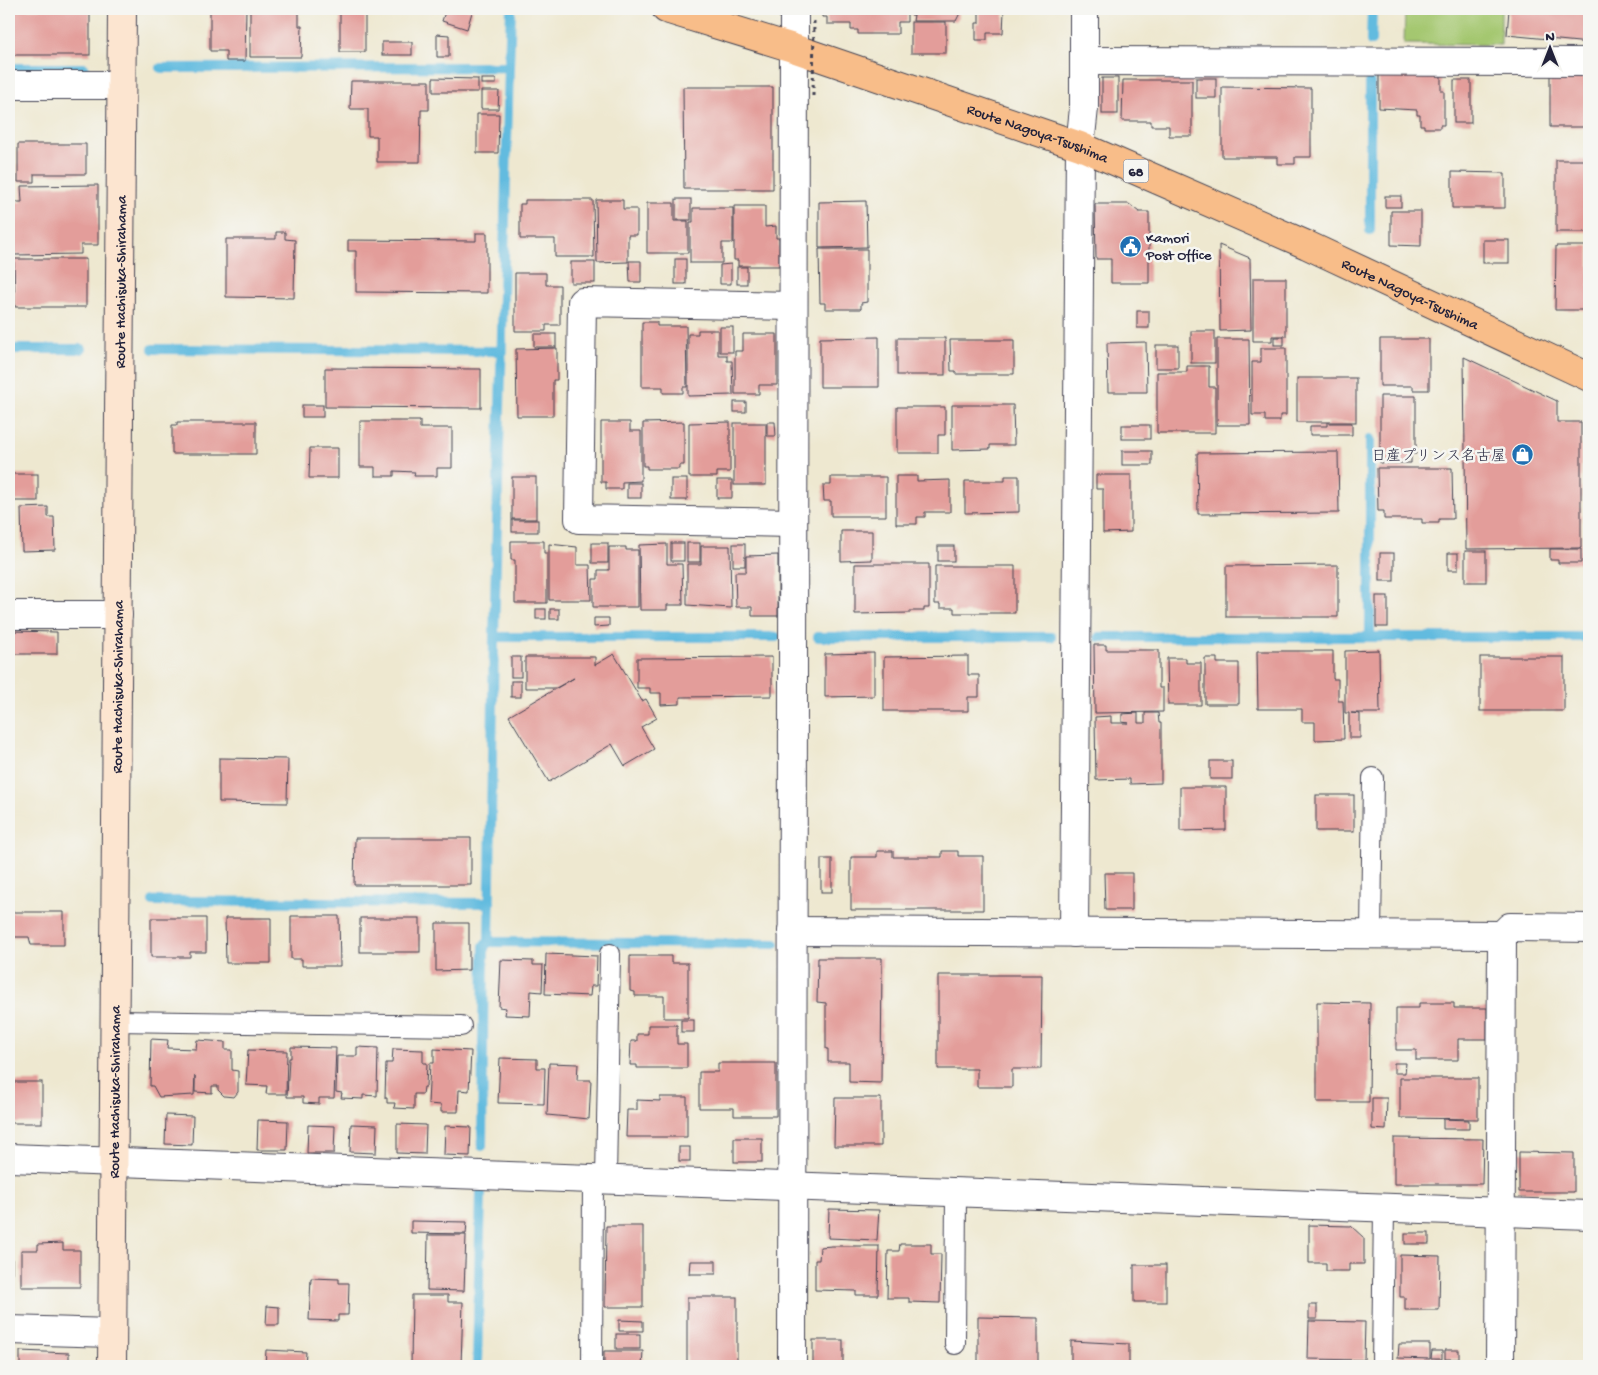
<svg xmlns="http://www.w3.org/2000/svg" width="1598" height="1375" viewBox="0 0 1598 1375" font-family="'Gochi Hand','Klee One',sans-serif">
	<rect width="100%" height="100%" fill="#f6f6f2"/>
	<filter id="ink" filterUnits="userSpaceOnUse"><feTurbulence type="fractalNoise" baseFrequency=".02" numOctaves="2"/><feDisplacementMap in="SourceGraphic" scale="10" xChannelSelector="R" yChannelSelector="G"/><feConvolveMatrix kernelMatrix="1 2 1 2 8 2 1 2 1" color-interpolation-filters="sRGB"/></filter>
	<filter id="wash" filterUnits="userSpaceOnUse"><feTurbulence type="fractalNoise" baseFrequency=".0096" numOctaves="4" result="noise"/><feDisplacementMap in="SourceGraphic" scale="20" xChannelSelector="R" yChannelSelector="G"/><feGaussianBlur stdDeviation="1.12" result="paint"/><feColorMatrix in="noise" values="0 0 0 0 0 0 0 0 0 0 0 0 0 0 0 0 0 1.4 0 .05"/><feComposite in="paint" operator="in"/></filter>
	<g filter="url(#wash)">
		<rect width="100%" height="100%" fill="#eee8d0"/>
		<path fill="#a4c770" stroke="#637456" d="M1405 9H1501V45L1404 44Z"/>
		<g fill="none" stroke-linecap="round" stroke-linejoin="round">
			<g stroke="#62bbdf" stroke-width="10">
				<path d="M1371 41 1372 9"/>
				<path d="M509 67 511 9"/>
				<path d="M9 68H84"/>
				<path d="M161 68 509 67 494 637 489 942 484 946 482 1146"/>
				<path d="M1370 230V79"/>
				<path d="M9 349H81"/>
				<path d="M153 349 500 351"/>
				<path d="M1370 439V637"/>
				<path d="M494 637H776"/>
				<path d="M818 637H1051"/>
				<path d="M1099 637H1589"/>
				<path d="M153 901 490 903"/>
				<path d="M489 942 775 944"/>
				<path d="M477 1366 481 1191"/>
			</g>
		</g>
		<g id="blocks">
			<g fill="#e39d9a">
				<rect x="9" y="9" width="81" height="46"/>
				<path d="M210 9H246L245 61H226V51H210Z"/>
				<path d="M250 9H299V26H302L301 57H250Z"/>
				<rect x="340" y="9" width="25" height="43"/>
				<path d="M446 9H473L467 29 442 21Z"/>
				<path d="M822 9H907V22H898V34H858V30H851V24H827V17H822Z"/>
				<path d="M911 9H959V15L956 21H913L914 15H911Z"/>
				<path d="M1509 9H1589V43L1507 35Z"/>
				<path d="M979 10 1004 11 1003 33H987V40H976V23H979Z"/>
				<rect x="911" y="22" width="35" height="31"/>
				<path d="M437 34 449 35V57H437Z"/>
				<rect x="382" y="42" width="30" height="13"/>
				<path d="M1550 68 1589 69V127H1550Z"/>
				<path d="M1379 71 1441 75V91H1444V125H1440V128H1424V125H1420V115H1417V110L1379 108Z"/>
				<path d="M433 78 478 79V92H433Z"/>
				<rect x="1102" y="78" width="16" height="36"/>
				<rect x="1196" y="78" width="20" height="20"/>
				<rect x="481" y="79" width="15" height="5"/>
				<path d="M1123 80H1192V136H1169V126H1151V121H1122Z"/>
				<rect x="1454" y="80" width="17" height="43"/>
				<path d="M351 81H429V110H421L420 162H377V136H368V109H350Z"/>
				<path d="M683 87H773V189H684Z"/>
				<path d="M1222 87 1311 88V157H1295V164H1277V157H1222Z"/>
				<path d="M481 91H499L498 109H481Z"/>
				<path d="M477 114H499L498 153H477Z"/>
				<path d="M18 144H86V174H34V182H18Z"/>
				<rect x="1556" y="160" width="33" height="72"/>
				<path d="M1452 172 1505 173V208H1452Z"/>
				<path d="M98 185V245H81V254L14 255 13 202H22L21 186Z"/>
				<rect x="1385" y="196" width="16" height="11"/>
				<rect x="676" y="199" width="15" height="21"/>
				<path d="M525 200H593L594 257H555V239H520V204H525Z"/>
				<path d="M596 200H623V209H637V235H628V262L597 263Z"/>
				<path d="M866 201 867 247 819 248V202Z"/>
				<path d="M647 203H674V221H688V253H647Z"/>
				<path d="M1095 204H1129L1139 212H1149V283H1111V259H1096Z"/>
				<path d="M734 206H765V227L776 226V238H779V266H738V260H734Z"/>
				<path d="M693 208H733V243H722V263H690V222H693Z"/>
				<path d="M1391 211H1421V246L1391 245Z"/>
				<path d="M276 232H285V239L295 240 294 298 226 297V239H276Z"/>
				<path d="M476 233H487V293L356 292V251H348V240L476 241Z"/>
				<rect x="1483" y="240" width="26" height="23"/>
				<path d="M1219 245 1250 258 1251 330 1220 331Z"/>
				<path d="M1556 246H1589V310H1555Z"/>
				<path d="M819 249H867V302L861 303V309H825V303H820Z"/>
				<path d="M14 259H86V307H15Z"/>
				<rect x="675" y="259" width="11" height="25"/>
				<path d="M629 261H641V282H630Z"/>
				<rect x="571" y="262" width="24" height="21"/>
				<path d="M731 264V284H720V265Z"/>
				<rect x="737" y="267" width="10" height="17"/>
				<path d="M515 273H546V285H560V325H546V331H515Z"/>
				<path d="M1253 278H1286V336H1272V341H1253Z"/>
				<rect x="1137" y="311" width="12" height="17"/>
				<path d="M642 322H657V326H686L687 387H683V393H663V387H642Z"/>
				<rect x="720" y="327" width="13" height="25"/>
				<path d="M698 330H718V355H727V361H732L733 395 688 396V334H698Z"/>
				<rect x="1191" y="331" width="24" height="32"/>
				<rect x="534" y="334" width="22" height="13"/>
				<path d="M743 334H777V385H759V394H735V351H743Z"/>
				<path d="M879 337V387H820V338Z"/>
				<rect x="1274" y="337" width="10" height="8"/>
				<rect x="897" y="338" width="48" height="37"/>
				<path d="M1217 339H1249L1250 425H1217Z"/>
				<path d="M1380 339H1429V390H1413V386H1380Z"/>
				<path d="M950 340H1014V374H956V371H951Z"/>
				<path d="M1146 342 1147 392H1108L1107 343Z"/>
				<rect x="1156" y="345" width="22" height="23"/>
				<path d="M557 348V380H553V416H517L516 349Z"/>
				<path d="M1261 348H1286V415H1280V421H1265V415H1252V362H1261Z"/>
				<path d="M1464 357 1557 401V422H1581V548L1466 549Z"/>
				<path d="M1187 366H1209V387H1215V433H1157V372H1187Z"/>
				<path d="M325 368 481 369V408L325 407Z"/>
				<rect x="1297" y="378" width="59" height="44"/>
				<path d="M1380 396H1416V454H1411V463H1380Z"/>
				<rect x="734" y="402" width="12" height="10"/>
				<rect x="302" y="405" width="21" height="12"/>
				<path d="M952 405H1013L1014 445H990V449L952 450Z"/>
				<path d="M897 407H945V435H938V453H897Z"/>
				<path d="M360 421H420V428H452V468H437V476H414L415 472 394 471V476H375V467H360Z"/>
				<path d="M177 422H256V454H172V425H177Z"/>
				<path d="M601 422H630V431H641V481L622 482V489H606V482H601Z"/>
				<path d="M684 422V465H679V469H647V466H643V423Z"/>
				<path d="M730 422V472H717V477H689V423Z"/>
				<path d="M767 422H775L776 436H767Z"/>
				<rect x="734" y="423" width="32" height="62"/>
				<path d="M1327 423H1352V435H1310V426H1327Z"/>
				<rect x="1122" y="425" width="28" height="14"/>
				<path d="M310 448H338V478H309Z"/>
				<rect x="1122" y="451" width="30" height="14"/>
				<path d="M1338 452 1339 513 1198 514 1197 453Z"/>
				<path d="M1377 468H1452L1453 519H1439V523H1422V519H1384V511H1378Z"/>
				<rect x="11" y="474" width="27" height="27"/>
				<path d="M1096 475H1131V532L1103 533V489H1096Z"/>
				<path d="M896 476H917V481L950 480V512H925V517H917V524H896Z"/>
				<path d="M1005 476H1019V512L965 513V481H1005Z"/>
				<rect x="512" y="477" width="24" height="42"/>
				<path d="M831 477H886V516H831V501H824L823 485H831Z"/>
				<rect x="671" y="479" width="16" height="21"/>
				<rect x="717" y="480" width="15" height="18"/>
				<rect x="627" y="483" width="14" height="15"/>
				<path d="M48 507V517H54L55 550 22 551 21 508Z"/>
				<rect x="512" y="520" width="26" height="12"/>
				<path d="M841 531H872V560L841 561Z"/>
				<path d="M511 541H544V553H547V603H515V560H511Z"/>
				<rect x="592" y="543" width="16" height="20"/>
				<rect x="671" y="543" width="13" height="18"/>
				<rect x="687" y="543" width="13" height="19"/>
				<path d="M549 544 577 547V565H590L591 600H549Z"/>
				<path d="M667 544V564H682L683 605H667V610H640L639 545Z"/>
				<rect x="733" y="544" width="12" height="22"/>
				<path d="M701 546H730L731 608 687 605V564H701Z"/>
				<rect x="938" y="546" width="16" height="15"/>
				<path d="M609 547H626V550H638V607H593V579H598V570H609Z"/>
				<path d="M1550 549H1581V563H1558V560H1550Z"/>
				<rect x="1465" y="551" width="21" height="31"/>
				<rect x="1380" y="553" width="14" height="28"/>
				<rect x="1448" y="553" width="10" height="17"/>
				<path d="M778 555V616H752V607H736L735 572H746V556Z"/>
				<path d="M855 564H929V608H924V611H910V613L855 614Z"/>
				<path d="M1338 565V617H1226V566Z"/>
				<path d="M935 566H1015V613H954V608H940V604H935Z"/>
				<rect x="1376" y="596" width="12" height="31"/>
				<rect x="536" y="609" width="10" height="10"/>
				<rect x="550" y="609" width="9" height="10"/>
				<path d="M594 618H609V626L594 627Z"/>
				<path d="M9 631 57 632V654H9Z"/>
				<path d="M1094 645H1106V650H1159V688H1163V712L1095 713Z"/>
				<path d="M1379 650 1380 713H1351L1360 714V738H1349V713H1345V651Z"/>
				<path d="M1257 651H1333V679H1338V701H1343L1344 739 1315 740V722H1302V709H1258Z"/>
				<path d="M874 653V696L825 697V654Z"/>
				<path d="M614 654 642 701 646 699 657 718 641 727 654 749 625 766 612 744 549 782 509 716 574 678 556 688H525V657H595V665Z"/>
				<path d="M968 656V675H979V697H968V711H884V657Z"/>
				<rect x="511" y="657" width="10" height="20"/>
				<path d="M772 657V696L680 697V704L661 705V693H650V688H637V658Z"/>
				<rect x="1480" y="657" width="84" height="54"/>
				<path d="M1167 658H1186V663H1201V705H1168Z"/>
				<path d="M1205 658H1217V663H1239V704H1205Z"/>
				<rect x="511" y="681" width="10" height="16"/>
				<path d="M1138 713V723H1145V713H1158L1159 723H1161V783L1130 784V779L1096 780 1095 717 1111 716V723H1129L1122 722V714Z"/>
				<path d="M219 758 288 759 287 803 219 802Z"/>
				<rect x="1210" y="761" width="22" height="18"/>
				<path d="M1180 787H1226V830L1180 831Z"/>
				<rect x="1316" y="795" width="38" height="36"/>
				<path d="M355 838H471V885H354Z"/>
				<path d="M877 851H893V857H942V851H958V856H983V910H851V857H877Z"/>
				<rect x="821" y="859" width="11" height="33"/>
				<path d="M1104 873H1132V910H1105Z"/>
				<path d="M9 912H64V945H31L29 937H9Z"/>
				<path d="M291 916H339L340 966H302V959H291Z"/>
				<path d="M151 918H206V952H190V957H151Z"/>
				<path d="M225 918H271V963H226Z"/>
				<rect x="360" y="918" width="60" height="34"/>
				<path d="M436 923H469V970L436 971Z"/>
				<path d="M546 954 597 956 596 986H591L590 996 545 994Z"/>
				<path d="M630 956H671V963H688V1018H664V996H635V992L630 991Z"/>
				<path d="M818 958H882L881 1083 849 1082V1062H828V1049H826V1003L817 1002Z"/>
				<path d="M501 960 533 961V965H543L542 992 531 991 530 1016 505 1015 506 1008 499 1007Z"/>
				<path d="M938 975H1042L1041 1069H1012V1087H977V1069H938Z"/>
				<path d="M1317 1002 1370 1003 1369 1102H1317Z"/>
				<path d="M1419 1003H1454V1008H1487V1039H1458V1060H1416V1050H1396V1008H1419Z"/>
				<rect x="681" y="1020" width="13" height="12"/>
				<path d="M648 1025H677V1044H687V1068H637V1065H630L631 1041H637V1034H648Z"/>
				<path d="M151 1039 168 1040 167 1048 196 1049 197 1040 225 1042V1050H232V1070L238 1071V1092L234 1097 224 1096 218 1090V1086H212V1093L195 1092V1076L194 1095 159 1097 153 1086H150Z"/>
				<path d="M291 1047 336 1048 334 1098H319V1104L303 1103V1097H287L289 1058H291Z"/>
				<path d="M357 1047 378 1048 377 1096 363 1095V1099L341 1098 342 1093 336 1092 337 1056H357Z"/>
				<path d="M393 1049 423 1050V1063H427L426 1087H424L423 1094H414V1109L394 1108 395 1103H387V1098H385L386 1063H392Z"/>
				<path d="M434 1049 471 1051 469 1091 459 1090 458 1112H441V1105L428 1104 430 1063H434Z"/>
				<path d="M248 1050 287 1051 286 1094H266L267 1086 246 1085Z"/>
				<path d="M500 1058 537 1059V1068H545L544 1104 498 1103Z"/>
				<path d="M549 1063 578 1064 577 1080H591L589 1119 547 1115Z"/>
				<path d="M718 1063H776V1116H734V1108H699V1072H718Z"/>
				<path d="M1394 1063H1406L1405 1073H1394Z"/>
				<path d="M1400 1078H1478V1119L1400 1118Z"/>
				<rect x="9" y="1082" width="33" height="41"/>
				<path d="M660 1097H687V1137H626L627 1110H637V1100L660 1101Z"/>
				<path d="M835 1098H881V1146H834Z"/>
				<path d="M1372 1098H1387L1386 1130 1372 1129Z"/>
				<path d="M166 1115 193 1116 192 1145 165 1144Z"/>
				<path d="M1443 1119 1469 1120V1129H1443Z"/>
				<path d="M258 1120 288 1121 287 1150H257Z"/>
				<path d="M351 1124 377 1125 376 1153 350 1152Z"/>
				<path d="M397 1124 426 1125 425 1154 397 1153Z"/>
				<path d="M308 1125 335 1126 334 1153H307Z"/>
				<path d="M445 1126 471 1127 470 1156 444 1155Z"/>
				<rect x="734" y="1138" width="28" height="24"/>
				<path d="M1394 1138 1483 1139 1482 1184H1394Z"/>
				<rect x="679" y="1147" width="11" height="14"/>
				<path d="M1519 1152 1574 1153V1192H1519Z"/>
				<path d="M829 1209 879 1210 877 1240 828 1238Z"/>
				<path d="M411 1221 467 1222 466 1234 411 1233Z"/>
				<path d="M1309 1225 1351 1226 1364 1238V1264H1349V1271H1326V1263H1309Z"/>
				<path d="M606 1226H643V1307H605Z"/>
				<rect x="1405" y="1233" width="24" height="11"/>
				<path d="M428 1235H466L464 1291 427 1290Z"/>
				<path d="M63 1243V1250H80V1287H21V1250H38V1244Z"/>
				<path d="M900 1244H931V1254H941L940 1303 909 1302V1298H887L888 1251H899Z"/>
				<path d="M832 1246H879L878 1295H856V1291L815 1290V1260H819L820 1247Z"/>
				<path d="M1400 1255 1440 1256 1439 1310H1405V1297H1400Z"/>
				<rect x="9" y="1259" width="3" height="32"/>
				<path d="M690 1261H716V1274H689Z"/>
				<rect x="1134" y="1265" width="32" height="37"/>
				<path d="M311 1278 339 1279V1283H349L348 1315H338V1321L309 1320Z"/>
				<path d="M412 1295H448V1302H463L461 1366H411Z"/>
				<rect x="687" y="1297" width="50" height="69"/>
				<rect x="1309" y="1305" width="8" height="14"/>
				<path d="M267 1306 279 1307V1325H266Z"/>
				<path d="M978 1317 1038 1318V1366H978Z"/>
				<path d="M619 1320 643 1321V1331H619Z"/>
				<path d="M1309 1321 1365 1322 1364 1360 1308 1359Z"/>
				<rect x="616" y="1334" width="24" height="15"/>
				<rect x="813" y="1340" width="30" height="26"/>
				<path d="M1071 1341 1129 1344V1366H1071Z"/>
				<path d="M1399 1344H1430V1359L1398 1358Z"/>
				<rect x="9" y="1346" width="4" height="20"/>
				<path d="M266 1350 306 1352 305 1366H265Z"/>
				<rect x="1445" y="1350" width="14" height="9"/>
				<path d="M20 1351 69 1353V1366H20Z"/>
				<path d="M604 1351H643L642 1366H604Z"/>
				<path d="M1432 1351H1442V1359H1431Z"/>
				<rect x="1443" y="1363" width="38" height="3"/>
			</g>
		</g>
	</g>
	<g filter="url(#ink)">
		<use href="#blocks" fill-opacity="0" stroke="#414051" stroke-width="1"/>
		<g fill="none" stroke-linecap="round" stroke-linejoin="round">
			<defs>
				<g id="service">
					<path d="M1371 935 1373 778"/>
					<path d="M115 1021 461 1026"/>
					<path d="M606 1179 610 954"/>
					<path d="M955 1344 956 1192"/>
					<path d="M592 1366 593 1179"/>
					<path d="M1382 1366 1384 1208"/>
				</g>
				<g id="minor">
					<path d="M1084 61 1589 62"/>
					<path d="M9 85H121"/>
					<path d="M792 523 579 519 582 302 793 306"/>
					<path d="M9 615H118"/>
					<path d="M792 931 1502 935 1510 927 1589 928"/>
					<path d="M1074 933 1080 146 1084 108V9"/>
					<path d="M9 1158 1589 1215"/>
					<path d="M9 1330 112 1333"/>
					<path d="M792 1366 794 9"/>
					<path d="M1500 1366 1502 935"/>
				</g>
				<g id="secondary">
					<path id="s1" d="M112 1366 122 9"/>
				</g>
				<g id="primary">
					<path id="s2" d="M666 9 793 48 1080 146 1307 245 1589 377"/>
				</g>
			</defs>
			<use href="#service" stroke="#414051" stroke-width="22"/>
			<use href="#minor" stroke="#414051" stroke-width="30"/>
			<use href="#secondary" stroke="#414051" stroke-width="30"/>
			<use href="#primary" stroke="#414051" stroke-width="30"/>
			<use href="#service" stroke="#fff" stroke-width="20"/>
			<use href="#minor" stroke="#fff" stroke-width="28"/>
			<use href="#secondary" stroke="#fce5d0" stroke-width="28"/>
			<use href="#primary" stroke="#f8bd89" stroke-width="28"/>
			<path stroke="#414051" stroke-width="3" stroke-dasharray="4 4" stroke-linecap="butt" d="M813 96 814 21"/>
		</g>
	</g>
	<defs>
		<symbol id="civic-disc" viewBox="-11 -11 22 22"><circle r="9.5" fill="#1f6fb2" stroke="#f6f6f2"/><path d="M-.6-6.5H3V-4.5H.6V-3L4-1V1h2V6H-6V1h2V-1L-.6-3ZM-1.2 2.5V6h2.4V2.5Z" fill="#fff"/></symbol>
		<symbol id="shop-disc" viewBox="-11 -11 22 22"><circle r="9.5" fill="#1f6fb2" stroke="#f6f6f2"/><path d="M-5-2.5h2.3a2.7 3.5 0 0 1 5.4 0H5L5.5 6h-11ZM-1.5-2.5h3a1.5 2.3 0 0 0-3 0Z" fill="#fff"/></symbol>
	</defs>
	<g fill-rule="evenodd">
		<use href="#civic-disc" x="1118" y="234" width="25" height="25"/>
		<use href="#shop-disc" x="1510" y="442" width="25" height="25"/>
	</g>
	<g text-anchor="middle" stroke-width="5" stroke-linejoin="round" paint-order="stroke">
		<rect fill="#f6f6f2" stroke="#626272" stroke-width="1" x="1123.5" y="159.5" width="25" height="23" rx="4"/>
		<g font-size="14" font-weight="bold" fill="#22223b">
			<text x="1136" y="176">68</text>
		</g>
		<g font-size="15" fill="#22223b" stroke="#f6f6f2">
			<text dy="5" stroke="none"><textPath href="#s2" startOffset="392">Route Nagoya-Tsushima</textPath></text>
			<text dy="5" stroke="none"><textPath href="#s1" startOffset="1084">Route Hachisuka-Shirahama</textPath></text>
			<text dy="5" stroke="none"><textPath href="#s2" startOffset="798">Route Nagoya-Tsushima</textPath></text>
			<text dy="5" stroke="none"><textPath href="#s1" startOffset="679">Route Hachisuka-Shirahama</textPath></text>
			<text dy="5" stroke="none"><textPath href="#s1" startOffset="274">Route Hachisuka-Shirahama</textPath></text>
		</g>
		<g font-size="15" fill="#22223b" stroke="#f6f6f2" text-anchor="start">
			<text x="1146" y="242">Kamori<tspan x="1146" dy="17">Post Office</tspan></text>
			<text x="1506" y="460" text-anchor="end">日産プリンス名古屋</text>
		</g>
	</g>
	<rect width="1598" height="1375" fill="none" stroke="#f6f6f2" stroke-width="30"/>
	<g transform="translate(1550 48)" stroke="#f6f6f2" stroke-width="4" paint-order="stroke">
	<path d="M0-4L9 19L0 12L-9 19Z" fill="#22223b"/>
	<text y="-8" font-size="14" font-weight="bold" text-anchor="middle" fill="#22223b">N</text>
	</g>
</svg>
